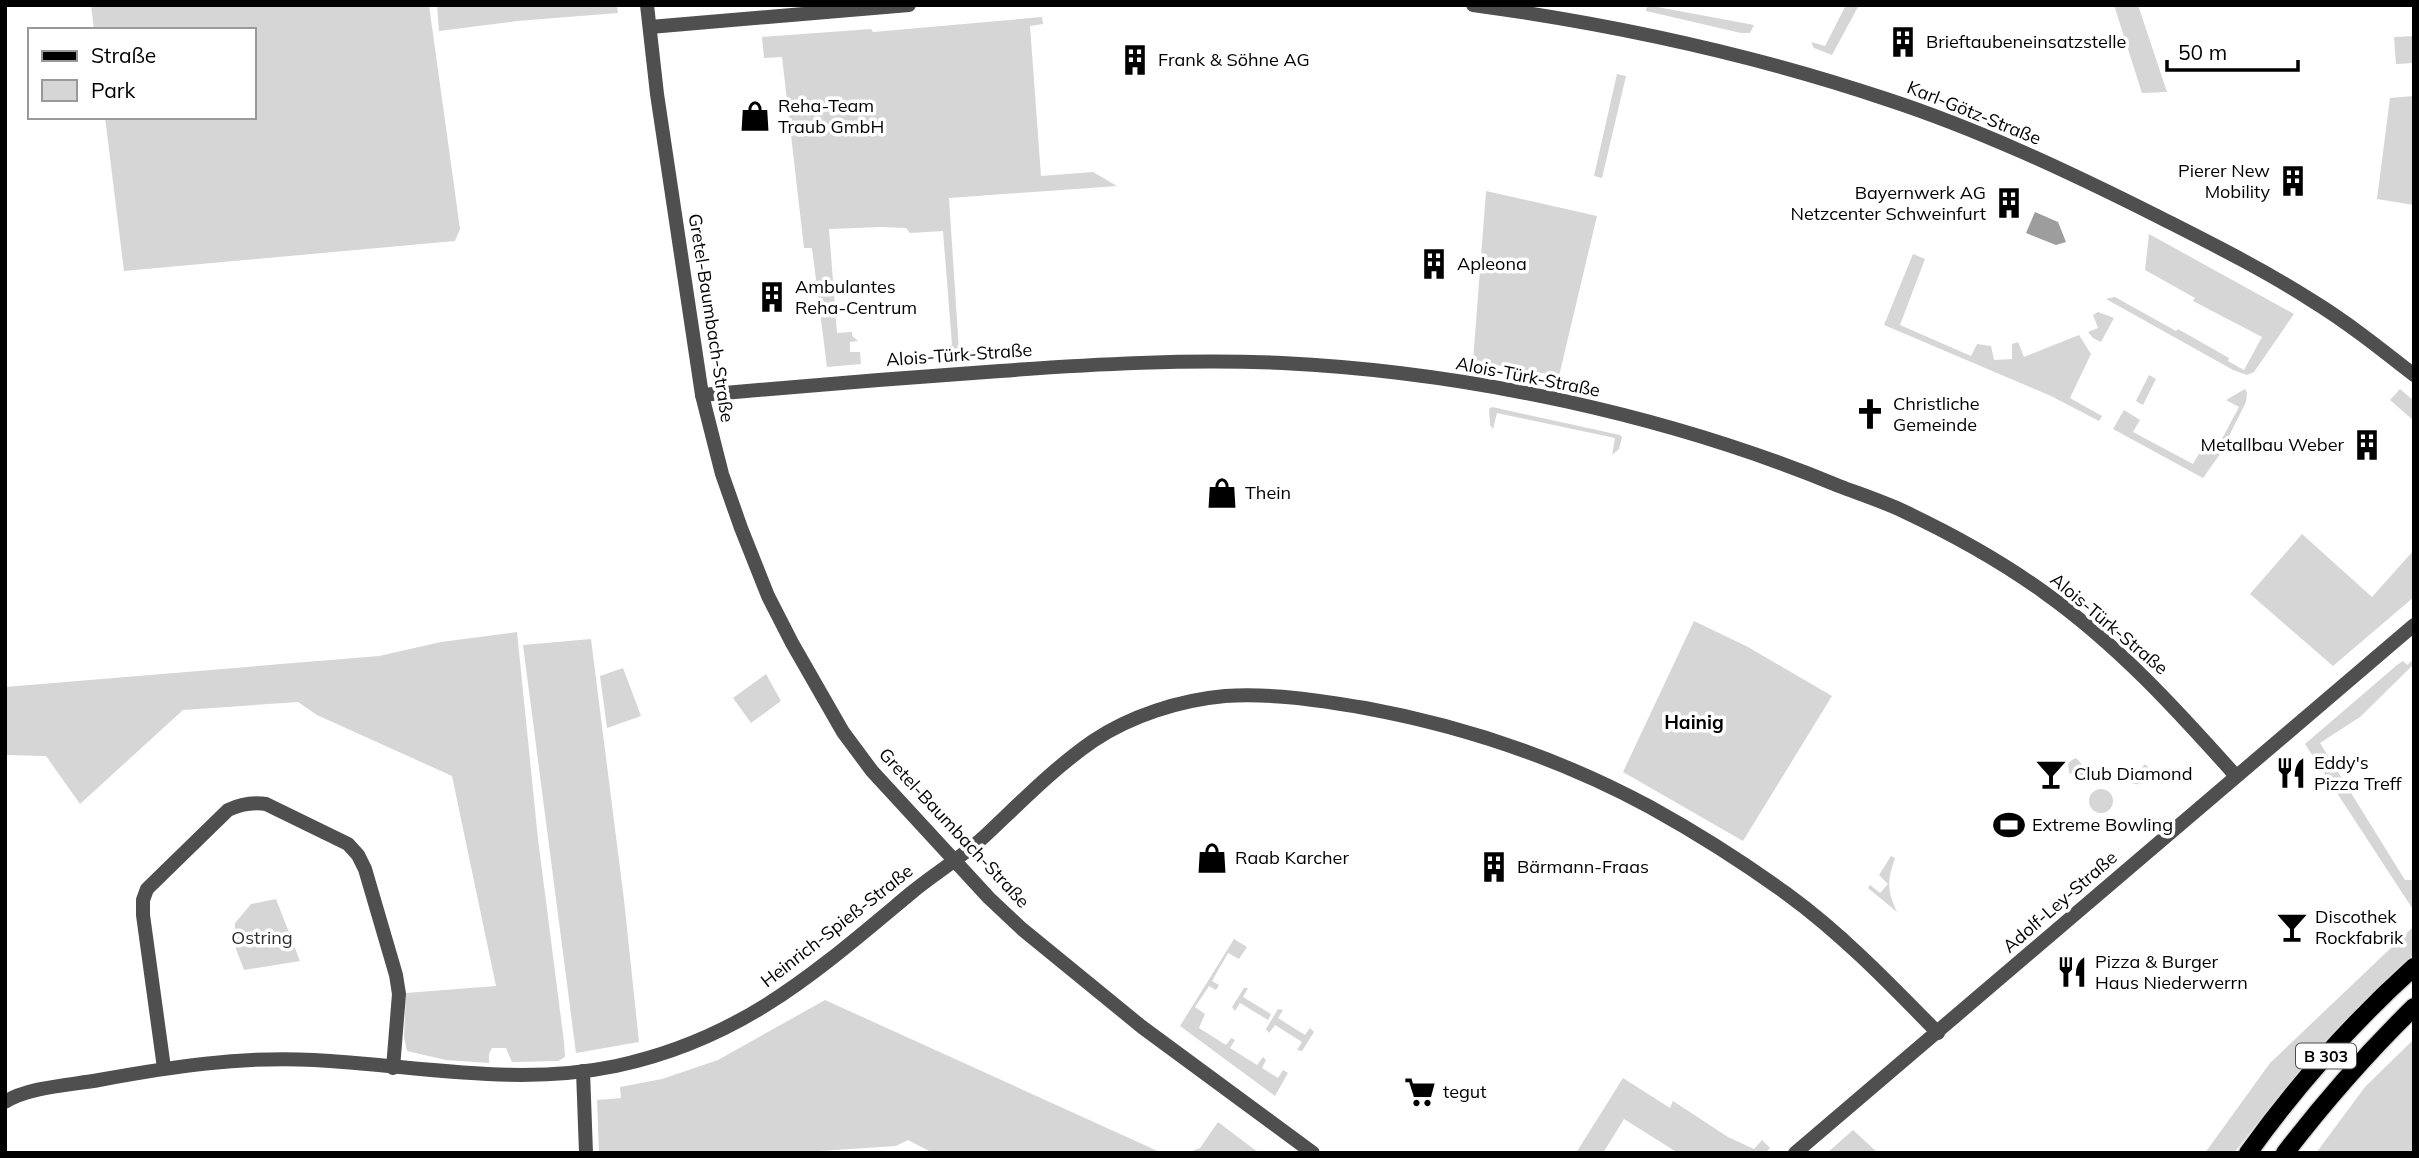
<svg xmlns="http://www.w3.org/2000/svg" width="2419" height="1158" viewBox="0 0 2419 1158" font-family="Mulish,sans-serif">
	<rect width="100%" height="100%" fill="#fff"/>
	<g fill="#d6d6d6">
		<path d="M91 5H429L460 229 455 241 124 271 105 117H254V30H94Z"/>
		<path d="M437 5H617L618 13 517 21 439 31Z"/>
		<path d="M1647 5 1754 25 1750 33H1741L1646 11Z"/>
		<path d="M1846 5H1859L1832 55 1814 48 1811 42 1825 46Z"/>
		<path d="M2114 5H2138L2167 92 2142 93Z"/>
		<path d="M1042 17 1043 24 1030 26 1041 176 1093 172 1117 186 949 198 959 351 1007 347V353L940 359 939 347 952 345 943 231 910 233 906 228 881 227 829 229 837 333 852 332V336L858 341 850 342V352H860L861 364 827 367 812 248H804L782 57 764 58 762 37 871 29 873 32Z"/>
		<path d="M2414 36V63L2396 64 2394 37Z"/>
		<path d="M1617 74 1626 76 1602 178 1594 176Z"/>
		<path d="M2414 96V205L2377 199 2390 98Z"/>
		<path d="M1486 191 1597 216 1559 376 1473 361Z"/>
		<path d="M2149 234 2294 314 2254 372 2247 375 2233 370 2106 299 2115 297 2176 331 2178 329 2229 358 2228 361 2244 370 2262 337 2193 301 2195 298 2145 270Z"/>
		<path d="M1913 254 1925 259 1900 325 1971 356 1977 344 1991 346 1994 360 2012 359V344L2018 342 2024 357 2079 335 2091 354 2070 398 2102 416 2099 421 2051 396 1884 325Z"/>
		<path d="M2098 312 2114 318 2101 342 2093 338 2088 332 2098 328 2093 315Z"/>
		<path d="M2149 375 2156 379 2143 405 2136 401Z"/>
		<path d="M2245 389 2247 393 2246 402 2220 454 2203 478 2113 429 2124 410 2140 420 2133 432 2193 464 2206 442 2217 448 2239 407 2226 400Z"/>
		<path d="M2400 389 2414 401V421L2390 400Z"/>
		<path d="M1492 407 1620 435 1622 437 1619 449 1612 455 1615 438 1497 413 1493 429 1490 425 1489 409Z"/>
		<path d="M2302 534 2372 597 2414 550V597L2333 666 2250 594Z"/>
		<path d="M1694 621 1748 647 1832 696 1743 841 1623 772Z"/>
		<path d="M517 632 538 839 564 1042 565 1057 558 1061 512 1062 506 1048H492L489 1054V1063L446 1060 407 1051 404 1037 406 993 496 986 452 776 317 715 298 702 183 710 80 804 46 756 5 755V687L379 656 441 642Z"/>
		<path d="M591 639 624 900 639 1042 576 1053 523 645Z"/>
		<path d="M2414 659V664L2360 717 2320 743 2405 880H2414V911L2305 744 2397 665 2403 661 2407 665Z"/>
		<path d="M623 668 641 716 607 728 600 676Z"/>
		<path d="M766 674 781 701 751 723 733 698Z"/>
		<path d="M2076 758 2092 775 2088 780 2069 773 2068 762Z"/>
		<path d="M2145 764 2151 770C2149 784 2139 787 2128 782Z"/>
		<circle cx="2101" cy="801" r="12"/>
		<path d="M1891 856 1895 858C1887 881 1887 890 1897 912L1868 888 1870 885 1880 893 1888 884 1879 875Z"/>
		<path d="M276 899 300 961 244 970 236 949 235 923 251 904Z"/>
		<path d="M2414 926V954C2347 1014 2289 1082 2234 1153H2205L2270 1063Z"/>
		<path d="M1234 939 1247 947 1239 959 1228 953 1212 981 1219 985 1216 990 1209 986 1195 1007 1205 1014 1199 1028 1226 1045 1231 1038 1235 1040 1230 1048 1257 1065 1263 1057 1266 1060 1262 1068 1278 1078 1283 1070 1288 1073 1275 1096 1180 1026Z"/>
		<path d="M1244 988H1248L1243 997 1271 1014 1268 1020 1240 1003 1235 1011 1232 1007Z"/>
		<path d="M825 1000 1162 1153H933L908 1140 896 1146 789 1153H599L597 1100 621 1098 620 1087 662 1079 718 1060Z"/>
		<path d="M1278 1009 1283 1010 1278 1018 1305 1035 1310 1028 1314 1032 1302 1051 1297 1050 1302 1042 1275 1025 1269 1033 1266 1029Z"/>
		<path d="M2414 1039V1153H2316L2365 1087Z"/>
		<path d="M1623 1078 1670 1108 1673 1101 1728 1137 1754 1149 1762 1140 1770 1148 1765 1153H1678L1624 1119 1603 1153H1576Z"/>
		<path d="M1218 1122 1259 1153H1187L1200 1148Z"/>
		<path d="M1853 1130 1878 1153H1827Z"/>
	</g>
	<path fill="#9d9d9d" d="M2035 212 2058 222 2066 242 2056 245 2026 233Z"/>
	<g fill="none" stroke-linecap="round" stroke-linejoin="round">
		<defs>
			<g id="primary">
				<path d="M2248 1153C2296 1086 2353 1022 2414 967"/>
				<path d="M2285 1153C2325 1101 2367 1053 2414 1007"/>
			</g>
		</defs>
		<use href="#primary" stroke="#dbdbdb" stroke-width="21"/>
		<g stroke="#4f4f4f" stroke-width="14">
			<path d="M647 5 657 94 702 395 722 474 741 528 768 596 792 643 843 732 872 771 989 898 1022 929 1142 1027 1313 1153"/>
			<path d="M1473 5C1612 24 1752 54 1886 99 1978 129 2067 171 2153 214 2206 241 2261 268 2311 300 2347 322 2381 349 2414 375"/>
			<path d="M650 27 909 5"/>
			<path d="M702 395C801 386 900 378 1000 371 1094 364 1188 359 1282 363 1467 372 1668 415 1839 486 1860 494 1881 501 1901 510 1950 533 2001 561 2045 593 2118 645 2177 710 2236 776"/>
			<path d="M164 1068 143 915V900L147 889 228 810C241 804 252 802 266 804L348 844 358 855 365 869 396 975 399 994 393 1068"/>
			<path d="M583 1071 586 1153"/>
			<path d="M5 1102C28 1087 71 1085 99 1080 170 1067 241 1056 314 1060 415 1065 515 1087 616 1066 742 1039 815 973 911 893 935 873 964 856 987 834 1021 802 1054 768 1093 741 1130 716 1180 700 1225 696 1272 693 1318 700 1365 708 1463 726 1561 759 1650 807 1697 833 1743 862 1787 894 1842 934 1890 984 1938 1033"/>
			<path d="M1795 1153 2414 625"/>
		</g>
		<use href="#primary" stroke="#000" stroke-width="18"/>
	</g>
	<defs>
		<symbol id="building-bare" viewBox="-9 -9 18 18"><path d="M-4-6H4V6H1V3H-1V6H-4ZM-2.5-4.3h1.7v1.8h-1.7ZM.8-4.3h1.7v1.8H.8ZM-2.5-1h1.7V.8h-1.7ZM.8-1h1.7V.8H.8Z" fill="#000" stroke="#fff" stroke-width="2.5" paint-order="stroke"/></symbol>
		<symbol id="shop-bare" viewBox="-9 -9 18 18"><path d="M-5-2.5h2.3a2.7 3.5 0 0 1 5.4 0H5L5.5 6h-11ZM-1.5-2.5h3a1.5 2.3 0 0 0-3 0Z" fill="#000" stroke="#fff" stroke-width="2.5" paint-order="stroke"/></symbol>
		<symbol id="church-bare" viewBox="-9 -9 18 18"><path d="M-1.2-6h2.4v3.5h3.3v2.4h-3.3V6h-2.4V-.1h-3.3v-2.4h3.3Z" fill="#000" stroke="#fff" stroke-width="2.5" paint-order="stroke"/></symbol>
		<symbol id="restaurant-bare" viewBox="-9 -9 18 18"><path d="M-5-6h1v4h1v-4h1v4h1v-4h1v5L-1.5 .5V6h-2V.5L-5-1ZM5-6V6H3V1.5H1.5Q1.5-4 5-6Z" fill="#000" stroke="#fff" stroke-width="2.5" paint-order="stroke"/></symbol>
		<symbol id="bar-bare" viewBox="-9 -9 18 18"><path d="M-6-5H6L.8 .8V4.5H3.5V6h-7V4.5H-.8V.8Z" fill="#000" stroke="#fff" stroke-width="2.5" paint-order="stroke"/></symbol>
		<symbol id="stadium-bare" viewBox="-9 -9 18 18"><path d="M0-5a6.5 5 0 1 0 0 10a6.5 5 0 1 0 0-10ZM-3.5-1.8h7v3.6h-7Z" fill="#000" stroke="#fff" stroke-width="2.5" paint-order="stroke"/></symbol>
		<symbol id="supermarket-bare" viewBox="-9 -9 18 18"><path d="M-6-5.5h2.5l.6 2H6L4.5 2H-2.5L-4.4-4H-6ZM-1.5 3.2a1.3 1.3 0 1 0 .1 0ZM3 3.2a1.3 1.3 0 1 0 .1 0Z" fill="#000" stroke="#fff" stroke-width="2.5" paint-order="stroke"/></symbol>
	</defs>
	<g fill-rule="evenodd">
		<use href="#building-bare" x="1881" y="20" width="44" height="44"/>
		<use href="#building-bare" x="1113" y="38" width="44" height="44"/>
		<use href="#shop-bare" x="733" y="94" width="44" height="44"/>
		<use href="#building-bare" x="2271" y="159" width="44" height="44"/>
		<use href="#building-bare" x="1987" y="181" width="44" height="44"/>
		<use href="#building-bare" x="1412" y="242" width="44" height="44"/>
		<use href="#building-bare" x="750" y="275" width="44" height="44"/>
		<use href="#church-bare" x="1848" y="392" width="44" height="44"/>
		<use href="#building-bare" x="2345" y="423" width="44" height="44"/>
		<use href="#shop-bare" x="1200" y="471" width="44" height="44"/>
		<use href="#restaurant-bare" x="2269" y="751" width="44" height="44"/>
		<use href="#bar-bare" x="2029" y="752" width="44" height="44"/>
		<use href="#stadium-bare" x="1987" y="803" width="44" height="44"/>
		<use href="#shop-bare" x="1190" y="836" width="44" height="44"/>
		<use href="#building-bare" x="1472" y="845" width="44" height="44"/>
		<use href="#bar-bare" x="2270" y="905" width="44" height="44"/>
		<use href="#restaurant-bare" x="2050" y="950" width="44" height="44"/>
		<use href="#supermarket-bare" x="1398" y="1070" width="44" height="44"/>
	</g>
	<g text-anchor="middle" stroke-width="7" stroke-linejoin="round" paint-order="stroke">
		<rect fill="#fff" stroke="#4c4c4c" stroke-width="2" x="2296" y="1043.5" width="60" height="25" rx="5"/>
		<g font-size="16" font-weight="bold" fill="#000">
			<text x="2326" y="1062">B 303</text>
		</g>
		<g font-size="18" fill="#000" stroke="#fff" text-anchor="start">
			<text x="1926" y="48">Brieftaubeneinsatzstelle</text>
			<text x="1158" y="66">Frank &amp; Söhne AG</text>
			<text x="778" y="112">Reha-Team<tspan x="778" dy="21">Traub GmbH</tspan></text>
			<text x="2270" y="177" text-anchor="end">Pierer New<tspan x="2270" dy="21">Mobility</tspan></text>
			<text x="1986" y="199" text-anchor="end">Bayernwerk AG<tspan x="1986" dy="21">Netzcenter Schweinfurt</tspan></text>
			<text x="1457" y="270">Apleona</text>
			<text x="795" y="293">Ambulantes<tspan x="795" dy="21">Reha-Centrum</tspan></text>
			<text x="1893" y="410">Christliche<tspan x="1893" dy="21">Gemeinde</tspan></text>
			<text x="2344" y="451" text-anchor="end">Metallbau Weber</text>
			<text x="1245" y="499">Thein</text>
			<text x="2314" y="769">Eddy's<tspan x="2314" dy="21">Pizza Treff</tspan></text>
			<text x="2074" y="780">Club Diamond</text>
			<text x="2032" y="831">Extreme Bowling</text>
			<text x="1235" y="864">Raab Karcher</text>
			<text x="1517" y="873">Bärmann-Fraas</text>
			<text x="2315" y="923">Discothek<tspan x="2315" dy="21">Rockfabrik</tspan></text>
			<text x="2095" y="968">Pizza &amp; Burger<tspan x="2095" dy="21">Haus Niederwerrn</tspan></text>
			<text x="1443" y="1098">tegut</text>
		</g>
		<g font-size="18" fill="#000" stroke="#fff">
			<text transform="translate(1974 113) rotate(22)" y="6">Karl-Götz-Straße</text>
			<text transform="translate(711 318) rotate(81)" y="6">Gretel-Baumbach-Straße</text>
			<text transform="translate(959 355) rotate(-4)" y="6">Alois-Türk-Straße</text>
			<text transform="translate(1528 377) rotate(11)" y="6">Alois-Türk-Straße</text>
			<text transform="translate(2109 624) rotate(40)" y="6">Alois-Türk-Straße</text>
			<text transform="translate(954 828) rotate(47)" y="6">Gretel-Baumbach-Straße</text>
			<text transform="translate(2060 902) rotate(-41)" y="6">Adolf-Ley-Straße</text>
			<text transform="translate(837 926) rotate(-38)" y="6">Heinrich-Spieß-Straße</text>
		</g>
		<g font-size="18" fill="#2d2d2d" stroke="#fff">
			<text x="262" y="944">Ostring</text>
		</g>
		<g font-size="19" font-weight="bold" fill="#000" stroke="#fff">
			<text x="1694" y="729">Hainig</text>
		</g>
	</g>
	<rect width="2419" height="1158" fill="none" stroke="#000000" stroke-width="14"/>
	<rect x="28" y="28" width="228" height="91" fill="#ffffff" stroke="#999999" stroke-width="2"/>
	<rect x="42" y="51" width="35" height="10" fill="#000000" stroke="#999999" stroke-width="2"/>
	<text x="91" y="63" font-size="21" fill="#000000">Straße</text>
	<rect x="42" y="80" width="35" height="21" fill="#d6d6d6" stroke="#999999" stroke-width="2"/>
	<text x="91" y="98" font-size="21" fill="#000000">Park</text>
	<path d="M2167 60v10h131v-10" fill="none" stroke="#000000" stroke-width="3.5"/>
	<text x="2178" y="60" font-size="21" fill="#000000" stroke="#ffffff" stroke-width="5" paint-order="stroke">50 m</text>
</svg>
